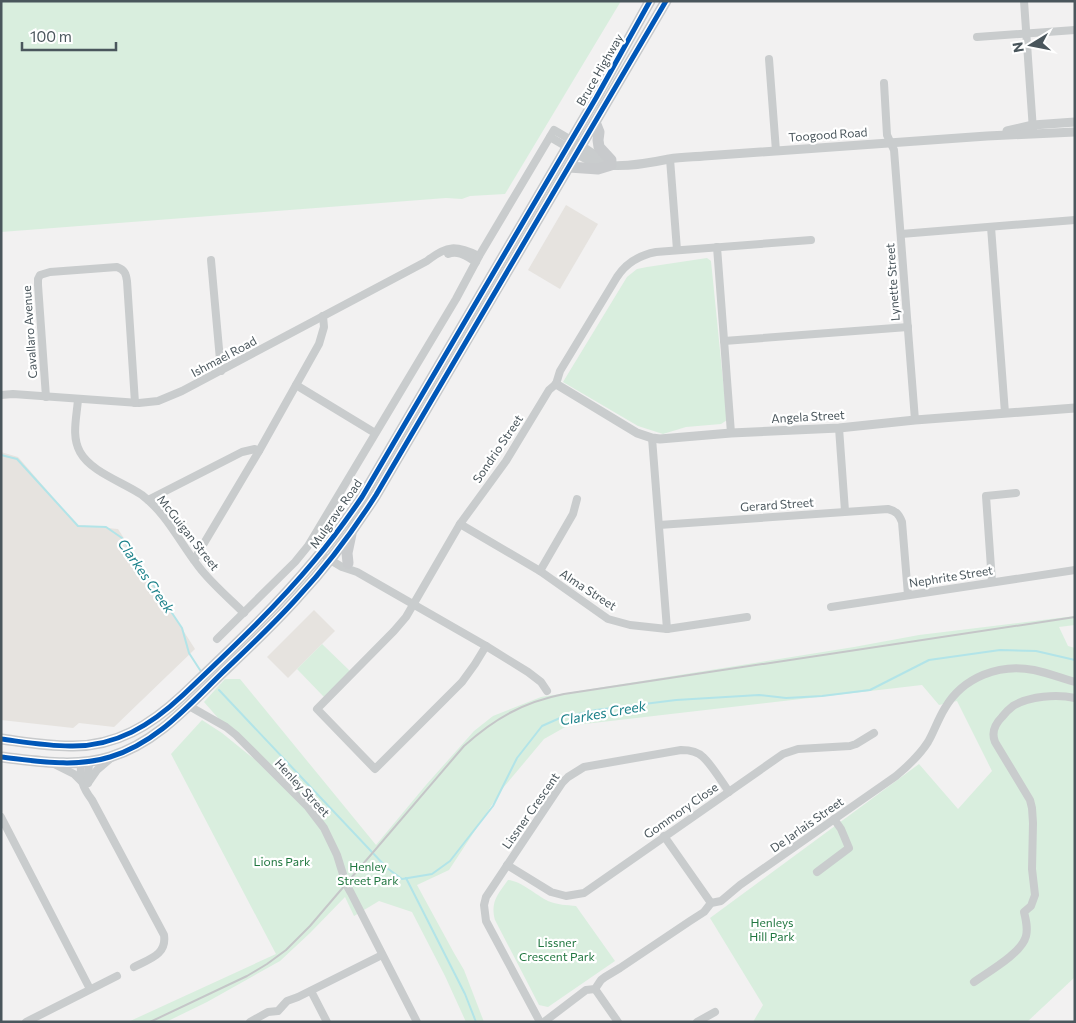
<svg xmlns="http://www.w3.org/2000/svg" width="1076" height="1023" viewBox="0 0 1076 1023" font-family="Commissioner,sans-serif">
	<rect width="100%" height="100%" fill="#f2f1f1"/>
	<g fill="#e6e3df">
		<path d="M566 205 598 224 560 289 528 270Z"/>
		<path d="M1 452 18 457 77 525 118 529 195 649 114 727 79 723 73 728 1 720Z"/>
		<path d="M314 610 335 631 288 678 267 657Z"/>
	</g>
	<g fill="#d9eede">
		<path d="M1 1H621L505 194 470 196 462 199 446 198 1 232Z"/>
		<path d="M707 258 711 261 727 420 721 424 686 427 663 434 638 426 563 382 627 277 637 269 647 267Z"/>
		<path d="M1075 616V625L1059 627 1068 646 1075 648V977L1027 1022H753L763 1005 710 918 919 764 958 809 992 771 957 701 939 705 922 685 567 726 544 739 503 788 449 870 417 885 454 953 464 970 484 1022H466L445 976 412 912 379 901 354 916 345 897 310 933 280 961 207 1002 166 1022H128L276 954 171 754 202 720 222 733 254 759 204 702 225 679H240L376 845 426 785 474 731 493 716 541 697 854 647 919 635Z"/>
		<path d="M322 644 350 671 324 697 297 669Z"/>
		<path d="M508 880C521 881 536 895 548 901 557 905 567 905 576 906L615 961 548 1007 539 1005 495 920C490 902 498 894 508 880Z"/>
	</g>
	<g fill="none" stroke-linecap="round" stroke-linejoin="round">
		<g stroke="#b2e4e8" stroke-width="2">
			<path d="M1 455 17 459 78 526 106 527 122 538 182 628 189 653 200 670"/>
			<path d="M219 690 387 868 402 879 432 874 450 861 493 806 517 758 542 726 560 718 596 710 676 700 759 695 786 698 822 696 870 690 929 660 1000 650 1036 651 1075 660"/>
			<path d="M406 878 465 994 476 1022"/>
		</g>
		<g stroke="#c9cccd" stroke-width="8">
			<path d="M1024 1 1033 130"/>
			<path d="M977 37 1075 30"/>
			<path d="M769 59 776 151"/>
			<path d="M884 83 887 135 894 150 915 420"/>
			<path d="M550 137 567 147"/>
			<path d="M670 159 677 250"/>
			<path d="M991 227 1005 413"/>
			<path d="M901 234 1075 220"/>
			<path d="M717 247 731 433"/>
			<path d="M448 254C459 250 467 257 476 262"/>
			<path d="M211 260 221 371"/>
			<path d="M724 341 908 327"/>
			<path d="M296 385 375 433"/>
			<path d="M1 395 13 394 139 403 158 401 182 391 427 261C447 245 456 245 479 256"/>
			<path d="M46 397 38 285V279L40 275 50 272 117 267C125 270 126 274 127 281L135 403"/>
			<path d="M78 399C77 416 71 436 80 452 91 472 123 482 142 495 167 514 180 543 199 567 212 584 229 598 244 613"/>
			<path d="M839 428 845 511"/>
			<path d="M652 438 667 629"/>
			<path d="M148 500 242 452 255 449 259 451"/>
			<path d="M460 524 540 571 608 619 630 625 667 629 747 617"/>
			<path d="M659 525 888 509C896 511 899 514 902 522L908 595"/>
			<path d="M327 558 342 567 357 572 486 646 528 672 541 682 547 691"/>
			<path d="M194 560 259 451 319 344 324 327 323 316"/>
			<path d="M540 571 573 514 577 499"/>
			<path d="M992 582 986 496 1016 493"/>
			<path d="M831 607 1075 570"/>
			<path d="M217 639 295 562 308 546 456 299 479 256 554 130 571 140"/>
			<path d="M486 646 475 664 462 682 375 769 317 709 394 631 406 617 460 524 506 461 549 390 556 384 560 371 617 277C626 263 640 255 656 252L811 240"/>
			<path d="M189 706 226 727 236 735 308 807 324 828 337 855 346 884 351 893 417 1022"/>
			<path d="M81 762C80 779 82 787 92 800L164 935C167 955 149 959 134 967"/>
			<path d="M54 764 74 774 81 781"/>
			<path d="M88 783 97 770 111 758"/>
			<path d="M88 783 89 762"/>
			<path d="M1 817 90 989"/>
			<path d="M664 836 711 903"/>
			<path d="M507 865 551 892 566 896 584 893 783 754 798 749 850 746 856 744 874 733"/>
			<path d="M817 872 849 848 841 829 834 819"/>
			<path d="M974 982C988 972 1022 953 1026 936 1028 928 1026 920 1024 912L1031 906 1035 895 1032 869 1033 823 1032 808 1030 800 995 742C991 732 995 724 1002 717 1005 713 1009 709 1013 706 1029 696 1057 694 1075 698"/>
			<path d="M595 989 618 1022"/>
			<path d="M311 991 327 1022"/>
			<path d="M26 1022 117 976"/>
			<path d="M250 1022 268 1012 278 1011 287 1001 298 997 382 955"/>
			<path d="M540 1022 486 921 484 905 486 897 562 783 568 777 584 767 681 750C689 750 697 751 703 757 711 764 722 782 729 792"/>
			<path d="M544 1022 586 990 595 989 601 980 605 977 620 968 690 921 704 912 711 903 721 901 740 885 896 776C908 766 919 756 928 742 934 732 938 719 945 708 963 677 1000 663 1034 670 1048 673 1061 678 1075 682"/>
			<path d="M697 1022 715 1012"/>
		</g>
		<g stroke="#c9cccd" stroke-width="9">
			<path d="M1007 131 1033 125 1075 122"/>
			<path d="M577 143 593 154 610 159"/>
			<path d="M572 151C580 155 588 161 596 163 615 169 650 163 669 159 681 157 693 157 704 156L987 136 1075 132"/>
			<path d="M556 384 637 433 652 438 660 439 731 433 839 428 915 420 1075 408"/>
		</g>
		<g stroke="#c8cacc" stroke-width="11">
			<path d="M595 122 599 132 598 140 599 147 611 160"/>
			<path d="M569 167 598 169 611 165"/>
			<path d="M348 563 347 553 351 534"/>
			<path d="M1 739C24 742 47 746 70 746 116 747 151 725 183 695 228 652 274 609 314 561 331 541 347 519 362 497L596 98 650 1"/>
			<path d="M1 757C37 761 75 768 110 757 156 743 187 707 221 674 247 649 274 624 298 597 327 566 353 531 376 495L666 1"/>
		</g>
		<path stroke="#c5c6c8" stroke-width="2" d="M150 1022 247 976 267 964 286 950 310 926 464 746C495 718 524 702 564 694L1075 617"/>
		<defs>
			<g id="cycleway">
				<path d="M1 739C24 742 47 746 70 746 116 747 151 725 183 695 228 652 274 609 314 561 331 541 347 519 362 497L596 98 650 1"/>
				<path d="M1 757C37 761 75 768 110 757 156 743 187 707 221 674 247 649 274 624 298 597 327 566 353 531 376 495L666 1"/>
			</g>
		</defs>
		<use href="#cycleway" stroke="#fff" stroke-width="8"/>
		<use href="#cycleway" stroke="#0057b8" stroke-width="5"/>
	</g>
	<g text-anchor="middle" stroke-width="4.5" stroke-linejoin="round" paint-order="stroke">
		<g font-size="12" fill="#4a565c" stroke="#fff">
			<text transform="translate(600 70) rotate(-60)" y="4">Bruce Highway</text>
			<text transform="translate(828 135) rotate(-4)" y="4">Toogood Road</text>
			<text transform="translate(893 282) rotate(-94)" y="4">Lynette Street</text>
			<text transform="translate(30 332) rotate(-94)" y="4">Cavallaro Avenue</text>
			<text transform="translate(224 357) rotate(-28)" y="4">Ishmael Road</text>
			<text transform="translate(808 417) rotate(-3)" y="4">Angela Street</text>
			<text transform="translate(498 449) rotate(-56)" y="4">Sondrio Street</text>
			<text transform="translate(777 505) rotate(-4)" y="4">Gerard Street</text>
			<text transform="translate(336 514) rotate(-55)" y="4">Mulgrave Road</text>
			<text transform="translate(188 533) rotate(52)" y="4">McGuigan Street</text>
			<text transform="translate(951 577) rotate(-9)" y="4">Nephrite Street</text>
			<text transform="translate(588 590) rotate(33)" y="4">Alma Street</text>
			<text transform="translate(302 788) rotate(47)" y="4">Henley Street</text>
			<text transform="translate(531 811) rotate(-55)" y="4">Lissner Crescent</text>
			<text transform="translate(681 811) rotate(-35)" y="4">Gommory Close</text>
			<text transform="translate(807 825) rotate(-35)" y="4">De Jarlais Street</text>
		</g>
		<g font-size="12" fill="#217740" stroke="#fff">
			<text x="282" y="866">Lions Park</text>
			<text x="368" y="871">Henley<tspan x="368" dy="14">Street Park</tspan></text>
			<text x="772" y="927">Henleys<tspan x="772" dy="14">Hill Park</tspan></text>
			<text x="557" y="947">Lissner<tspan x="557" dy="14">Crescent Park</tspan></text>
		</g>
		<g font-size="14" font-style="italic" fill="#1a8089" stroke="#fff">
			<text transform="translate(146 576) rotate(55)" y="5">Clarkes Creek</text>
			<text transform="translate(603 713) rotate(-10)" y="5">Clarkes Creek</text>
		</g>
	</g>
	<rect width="1076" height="1023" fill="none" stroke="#4a565c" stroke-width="5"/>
	<g transform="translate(1031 45) rotate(260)" stroke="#ffffff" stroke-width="4" paint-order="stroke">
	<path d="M0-4L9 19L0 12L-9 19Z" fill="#4a565c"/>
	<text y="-8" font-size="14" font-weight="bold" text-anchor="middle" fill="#4a565c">N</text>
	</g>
	<path d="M22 42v8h94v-8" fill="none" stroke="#4a565c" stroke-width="2.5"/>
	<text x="30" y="42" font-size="15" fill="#4a565c" stroke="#ffffff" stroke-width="4" paint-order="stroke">100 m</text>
</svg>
